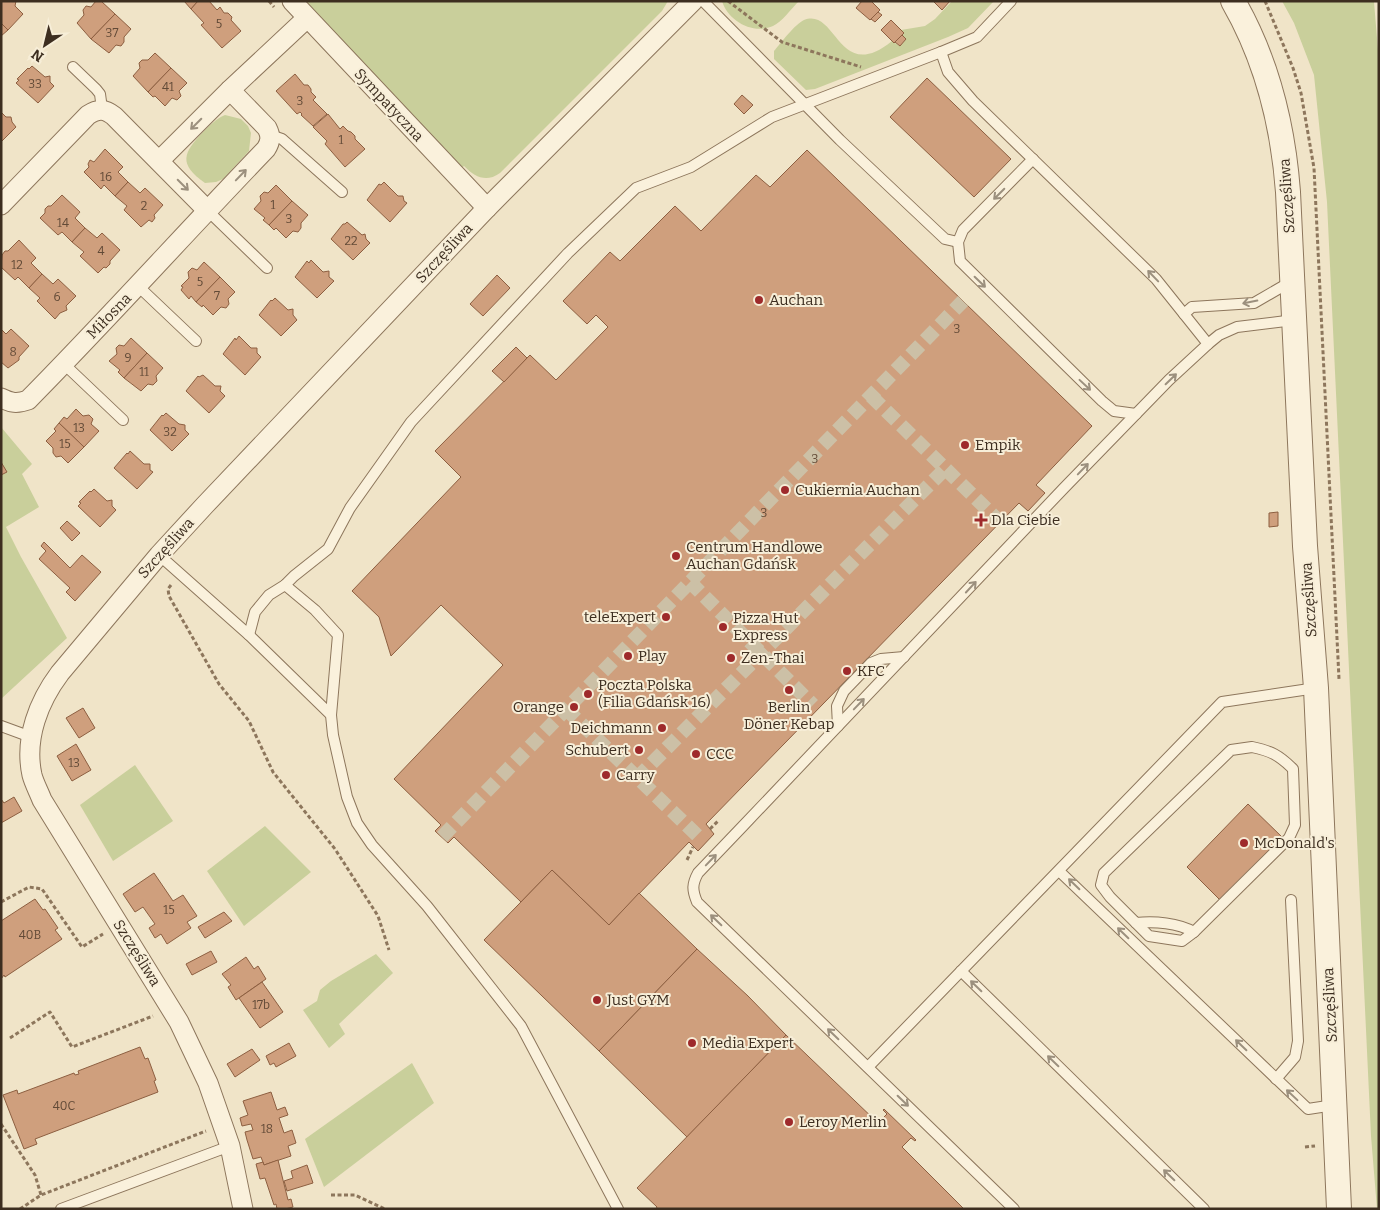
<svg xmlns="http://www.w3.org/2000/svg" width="1380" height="1210" viewBox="0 0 1380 1210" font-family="Bitter,serif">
	<rect width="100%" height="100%" fill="#f0e4c8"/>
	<g fill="#c9cf9b">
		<path d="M305 1H668L662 11 500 173C486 183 475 177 464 166L459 170Z"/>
		<path d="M722 1H799C791 9 782 22 773 26 753 35 728 21 722 1Z"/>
		<path d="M952 1H994L968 28 948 37 815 89 806 90 774 59V51C781 43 795 24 804 20 837 7 838 85 892 41L900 46 906 39 902 35 904 33 901 30 925 26 935 19Z"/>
		<path d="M1282 1 1374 2 1379 62V1209H1377L1371 1136 1327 202 1314 75 1294 23Z"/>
		<path d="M225 115 241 119 248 126 251 133 249 151 223 179 216 182 205 183C178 164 183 153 203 132 210 125 216 119 225 115Z"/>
		<path d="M1 427 32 464 22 474 39 507 6 527 21 557 67 638 1 699Z"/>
		<path d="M135 765 173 821 113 861 80 805Z"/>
		<path d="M265 826 311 872 244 926 207 871Z"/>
		<path d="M376 954 393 973 339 1024 345 1034 329 1048 303 1010 317 1001 320 990 331 981Z"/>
		<path d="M412 1063 434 1103 324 1187 305 1139Z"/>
	</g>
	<g fill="#cf9f7d" stroke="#8d5f41">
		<path d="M1 1H16L15 6 23 14 8 30 1 23Z"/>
		<path d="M96 1H101L115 14 91 39 77 23 84 15 83 10 86 6 91 7Z"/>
		<path d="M184 1H198L191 9Z"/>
		<path d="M198 1H209L217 10 220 7 224 13H228L232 17 231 20 241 31 222 48 201 25 204 23 191 9Z"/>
		<path d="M862 1H871L880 10 870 20 856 8Z"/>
		<path d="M933 1H950L942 10Z"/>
		<path d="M878 12 882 15 875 22 871 19Z"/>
		<path d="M115 14 131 29 124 37V42L121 46 116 45 109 53 91 39Z"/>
		<path d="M891 20 904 33 894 43 881 30Z"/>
		<path d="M1 23 8 30 1 36Z"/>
		<path d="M902 35 906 39 900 46 895 42Z"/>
		<path d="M155 53 171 68 148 92 133 76 140 68 139 63 142 60H148Z"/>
		<path d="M32 66 45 77 50 76V82L54 86 38 103 16 83 19 80 17 79 28 68 29 69Z"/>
		<path d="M171 68 187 83 179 91 181 96 177 100 172 98 165 106 155 96 153 97 148 92Z"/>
		<path d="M295 74 304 85H308L311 89V92L316 97 313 100 327 114 313 126 301 115 302 114 300 112 297 114 276 91Z"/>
		<path d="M927 78 1011 159 974 197 890 117Z"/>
		<path d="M742 95 753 105 744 114 734 104Z"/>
		<path d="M1 112 6 117H11L12 122 16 127 1 142Z"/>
		<path d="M328 114 340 129 343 126 348 131 351 132 355 136V139L365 149 345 167 325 144 327 141 313 127Z"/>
		<path d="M105 149 123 167 118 172 128 182 115 196 104 185 101 189 84 172 89 167 88 164 90 160 94 162Z"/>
		<path d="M807 150 1092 426 1036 485 1045 493 1028 511 1019 503 706 824 714 834 698 851 689 842 609 925 552 870 521 902 454 837 448 843 435 831 441 825 394 779 503 665 441 605 391 656 379 617 352 591 461 477 435 451 530 355 556 380 608 327 596 315 587 324 563 301 610 252 620 261 675 206 701 231 756 175 770 187Z"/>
		<path d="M128 182 140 193 145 188 163 205 154 215 155 218 152 222 149 220 141 227 124 210 127 206 115 196Z"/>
		<path d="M384 182 398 196H403L404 201 407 203 390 222 367 200 379 184 381 185Z"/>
		<path d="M276 185 292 201 269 225 263 220 265 218 254 209 261 201 260 196 264 192 268 193Z"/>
		<path d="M62 195 80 212 75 218 85 228 72 242 62 232 58 235 40 218 45 213V209L48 206H51Z"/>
		<path d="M292 201 308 215 301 223V228L298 232 293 231 286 238 276 228 274 230 269 225Z"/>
		<path d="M347 222 362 235 365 234 366 239 370 243 353 260 331 239 343 224H345Z"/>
		<path d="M85 228 97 238 102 233 120 250 110 261V264L106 268 104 267 98 273 80 256 84 252 72 242Z"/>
		<path d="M19 240 36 258 31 263 42 274 29 288 18 277 15 280 1 267 2 255 5 251H8Z"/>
		<path d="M311 260 323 272 329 271V277L334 281 317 298 295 277 307 261 309 263Z"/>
		<path d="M204 262 220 277 196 302 191 296 189 299 181 290 183 287 181 286 189 278 188 272 192 268 197 270Z"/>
		<path d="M42 274 53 284 58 279 76 296 66 306 67 310 60 313 55 319 37 301 40 298 29 288Z"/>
		<path d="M497 275 510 288 483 316 470 304Z"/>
		<path d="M220 277 235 292 228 299 229 304 226 308 221 307 213 315 203 305 202 307 196 302Z"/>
		<path d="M275 298 288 310 293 309V315L297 320 281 336 259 315 271 300 272 301Z"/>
		<path d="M1 329 6 334 11 329 29 346 19 357V360L8 368 1 362Z"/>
		<path d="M239 336 251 348H257V353L261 357 245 375 223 354 235 338 236 340Z"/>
		<path d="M131 338 147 353 124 378 118 372 120 370 109 361 117 354 116 348 119 345 124 346Z"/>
		<path d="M516 347 527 358 504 382 492 371Z"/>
		<path d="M147 353 163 368 156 376 157 381 153 385 148 384 141 391 124 378Z"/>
		<path d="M203 375 215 386H221L220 391 225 396 209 413 186 391 198 376 199 377Z"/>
		<path d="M76 409 83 416 89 415 93 419 91 424 99 431 84 447 59 423 64 417 67 419Z"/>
		<path d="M166 413 179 424 185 425V430L189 434 172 451 150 430 162 415 163 416Z"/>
		<path d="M59 423 84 447 68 463 61 456 56 457 53 453V448L46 441 56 431 54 429Z"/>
		<path d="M130 451 144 464H150V470L153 472 137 489 114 468 127 453 128 454Z"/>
		<path d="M1 462 7 472 1 475Z"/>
		<path d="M94 489 107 501 112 500V506L116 510 100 527 78 506 81 503 79 502 90 491 91 492Z"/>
		<path d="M1278 512V526L1269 527V513Z"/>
		<path d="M67 521 80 533 72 541 60 528Z"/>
		<path d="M44 542 70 568 82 555 101 572 75 601 66 592 70 588 39 559 46 551 41 546Z"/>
		<path d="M83 708 95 728 79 738 66 718Z"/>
		<path d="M76 744 91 770 72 781 57 756Z"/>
		<path d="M14 797 22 811 1 823V799L4 803Z"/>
		<path d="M1248 804 1282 837 1220 900 1187 867Z"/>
		<path d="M552 870 609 925 639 893 697 949 599 1051 484 940Z"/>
		<path d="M154 873 173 901 183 895 197 916 187 922 191 928 167 944 161 934 155 938 149 928 155 924 143 907 135 912 123 894Z"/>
		<path d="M35 899 43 910 45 909 58 928 55 930 62 939 5 977 4 975 1 979V921Z"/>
		<path d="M224 912 232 921 205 938 198 927Z"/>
		<path d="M697 949 748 996 786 1035 687 1137 599 1051Z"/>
		<path d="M211 951 217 962 192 975 186 964Z"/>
		<path d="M246 957 254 969 258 966 266 979 236 1000 228 987 231 985 222 974Z"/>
		<path d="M262 982 283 1012 260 1028 239 998Z"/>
		<path d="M786 1035 878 1123 887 1114 883 1110 884 1109 916 1140 915 1141 911 1138 902 1147 964 1209H656L657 1207 637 1188Z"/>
		<path d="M289 1043 296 1056 276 1067 274 1063 270 1065 266 1056Z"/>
		<path d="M140 1047 145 1059 148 1058 156 1080 154 1081 158 1092 35 1139 37 1144 24 1149 3 1095 17 1090 18 1094 74 1073 75 1075 79 1074 78 1071Z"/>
		<path d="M252 1049 260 1060 235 1077 227 1064Z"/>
		<path d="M271 1092 277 1110 285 1107 288 1115 279 1118 284 1133 292 1130 296 1143 288 1146 291 1156 264 1165 261 1157 253 1159 247 1140 245 1132 253 1130 251 1124 242 1126 240 1118 248 1115 243 1101Z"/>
		<path d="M278 1160 288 1200 291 1199 293 1207 285 1209H277L276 1204 274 1205 265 1178 260 1179 256 1164 263 1162 264 1165Z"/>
		<path d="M307 1165 313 1183 287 1191 284 1181 293 1178 291 1171Z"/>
	</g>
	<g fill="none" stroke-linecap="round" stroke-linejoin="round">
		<g stroke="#ccc0a6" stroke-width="14" stroke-dasharray="14 7" stroke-linecap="butt">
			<path d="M871 396 1000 522"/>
			<path d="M690 582 813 705"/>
			<path d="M566 709 701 839"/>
			<path d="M637 778 945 469"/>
			<path d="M442 837 963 301"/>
		</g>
		<defs>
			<g id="service">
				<path d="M703 1 840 140 945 239 958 242"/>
				<path d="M941 52 948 72 973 101 1156 279 1208 344"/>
				<path d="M73 67 96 89 100 94 102 109"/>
				<path d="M270 135 282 139 342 192"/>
				<path d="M1033 159 963 230 958 242 960 261 1102 401 1114 411 1136 414"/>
				<path d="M207 210 267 268"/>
				<path d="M138 286 196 341"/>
				<path d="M1184 314 1192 307 1254 303 1292 281"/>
				<path d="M64 364 123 420"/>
				<path d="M159 555 249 635 331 715 333 735 347 797 357 823 372 845 427 906 521 1026 618 1209"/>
				<path d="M285 585 315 610 338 635 331 715"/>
				<path d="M249 635 255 612 269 595 285 585 294 576 328 549 350 508 411 422 568 253 636 188 691 167 772 117 941 52 977 37 1011 1"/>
				<path d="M1 726 31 737"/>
				<path d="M838 726 837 706 844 691 871 663 881 659 904 657"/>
				<path d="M1252 747C1271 751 1279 755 1293 769L1295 825 1289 838 1194 932C1178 923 1155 921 1136 923L1110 897 1101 885 1104 873 1231 750Z"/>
				<path d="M1059 871 1308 1109 1334 1105"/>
				<path d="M1136 923 1149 936 1182 941 1194 932"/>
				<path d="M961 971 1204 1209"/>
				<path d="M868 1067 1222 702 1316 688"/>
				<path d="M1276 1079 1295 1057 1298 1041 1291 900"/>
				<path d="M61 1209 230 1146"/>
				<path d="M1014 1209 697 902C692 890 692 884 698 873L742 827 1064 488 1169 380 1208 344 1219 335 1237 327 1294 320"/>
			</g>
			<g id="minor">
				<path d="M292 1 487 208"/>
				<path d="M159 161 230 90 307 18"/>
				<path d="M1 205 88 115C99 108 105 109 114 116L207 210"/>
				<path d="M1 398C11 403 17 404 28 400 109 318 186 232 266 149 271 141 271 136 267 128L230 90"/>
				<path d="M243 1209 230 1146 208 1083 179 1022 42 800C39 792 34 783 32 775 24 738 39 701 60 673L159 555 205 505 487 208 693 1"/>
			</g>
			<path id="tertiary" d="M1233 1C1267 60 1283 125 1288 192L1305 546 1316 688 1339 1209"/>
		</defs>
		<use href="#service" stroke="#8d765c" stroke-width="12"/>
		<use href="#minor" stroke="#8d765c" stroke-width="21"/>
		<use href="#tertiary" stroke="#8d765c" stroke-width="26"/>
		<g stroke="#8d765c" stroke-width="3" stroke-dasharray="4 2.5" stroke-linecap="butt">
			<path d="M269 1 274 7"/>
			<path d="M728 1 782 42 861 67"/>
			<path d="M1265 1 1293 68 1301 93 1314 168 1339 679"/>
			<path d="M171 585 168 589 169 596 219 684 249 721 273 772 335 849 378 916 389 950"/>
			<path d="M710 829 719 820"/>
			<path d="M687 860 693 847"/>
			<path d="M1 902 29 887 42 889 82 947 103 934"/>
			<path d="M10 1038 50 1012 72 1047 153 1016"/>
			<path d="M1 1124 35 1175 41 1195"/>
			<path d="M1305 1147 1315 1146"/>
			<path d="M331 1195H355L385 1209"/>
			<path d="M20 1209 41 1195 206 1131"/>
		</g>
		<use href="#service" stroke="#faf1dc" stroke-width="10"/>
		<use href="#minor" stroke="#faf1dc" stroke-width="19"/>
		<use href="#tertiary" stroke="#faf1dc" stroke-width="24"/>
	</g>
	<defs><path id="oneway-shaft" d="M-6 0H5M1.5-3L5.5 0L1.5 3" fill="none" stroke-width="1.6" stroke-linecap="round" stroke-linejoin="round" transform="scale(1.25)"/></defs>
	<g stroke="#9c907e">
		<use href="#oneway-shaft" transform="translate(196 124) rotate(135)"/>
		<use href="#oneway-shaft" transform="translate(241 175) rotate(-46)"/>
		<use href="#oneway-shaft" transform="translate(183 185) rotate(45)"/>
		<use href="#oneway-shaft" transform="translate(999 194) rotate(135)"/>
		<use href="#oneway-shaft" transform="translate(1153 276) rotate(-134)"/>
		<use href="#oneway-shaft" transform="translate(980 282) rotate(44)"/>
		<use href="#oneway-shaft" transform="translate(1250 302) rotate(169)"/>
		<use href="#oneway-shaft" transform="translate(1171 379) rotate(-44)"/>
		<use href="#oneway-shaft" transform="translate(1085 385) rotate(43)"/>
		<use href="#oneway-shaft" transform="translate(1083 469) rotate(-46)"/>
		<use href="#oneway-shaft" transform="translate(971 587) rotate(-47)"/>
		<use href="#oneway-shaft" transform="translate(859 704) rotate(-46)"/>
		<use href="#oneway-shaft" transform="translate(711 860) rotate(-46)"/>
		<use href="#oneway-shaft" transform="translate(1074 884) rotate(-136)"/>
		<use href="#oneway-shaft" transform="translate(716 920) rotate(-136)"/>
		<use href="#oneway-shaft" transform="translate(1123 933) rotate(-136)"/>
		<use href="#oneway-shaft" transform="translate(976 986) rotate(-136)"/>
		<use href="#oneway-shaft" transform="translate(833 1034) rotate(-136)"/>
		<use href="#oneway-shaft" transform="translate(1241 1045) rotate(-136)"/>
		<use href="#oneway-shaft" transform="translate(1053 1061) rotate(-136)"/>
		<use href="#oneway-shaft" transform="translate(1292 1095) rotate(-137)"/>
		<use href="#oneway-shaft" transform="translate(903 1101) rotate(44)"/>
		<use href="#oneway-shaft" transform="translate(1169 1175) rotate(-136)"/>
	</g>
	<g fill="#9e2a2b" stroke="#f7eed8" stroke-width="2">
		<circle cx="759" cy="300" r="5"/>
		<circle cx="965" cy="445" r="5"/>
		<circle cx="785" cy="490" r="5"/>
		<path d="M978.5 512.5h5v5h5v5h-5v5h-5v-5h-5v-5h5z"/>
		<circle cx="676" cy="556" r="5"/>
		<circle cx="666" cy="617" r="5"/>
		<circle cx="723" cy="627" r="5"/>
		<circle cx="628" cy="656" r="5"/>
		<circle cx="731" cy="658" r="5"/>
		<circle cx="847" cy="671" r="5"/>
		<circle cx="789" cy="690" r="5"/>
		<circle cx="588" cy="694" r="5"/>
		<circle cx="574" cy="707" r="5"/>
		<circle cx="662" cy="728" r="5"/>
		<circle cx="639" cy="750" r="5"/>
		<circle cx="696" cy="754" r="5"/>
		<circle cx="606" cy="775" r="5"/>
		<circle cx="1244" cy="843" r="5"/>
		<circle cx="597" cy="1000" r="5"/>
		<circle cx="692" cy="1043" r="5"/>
		<circle cx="789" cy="1122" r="5"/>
	</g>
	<g text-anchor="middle" stroke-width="4" stroke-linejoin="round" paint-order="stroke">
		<g font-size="12" fill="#624a37">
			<text x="219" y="28">5</text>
			<text x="112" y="37">37</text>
			<text x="35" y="88">33</text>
			<text x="168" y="91">41</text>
			<text x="300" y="105">3</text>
			<text x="341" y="144">1</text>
			<text x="106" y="181">16</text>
			<text x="273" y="209">1</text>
			<text x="144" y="210">2</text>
			<text x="289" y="223">3</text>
			<text x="63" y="227">14</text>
			<text x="351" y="245">22</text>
			<text x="101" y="255">4</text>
			<text x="17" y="269">12</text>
			<text x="200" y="286">5</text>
			<text x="217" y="300">7</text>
			<text x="57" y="301">6</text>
			<text x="957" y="333">3</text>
			<text x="13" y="356">8</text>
			<text x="128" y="362">9</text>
			<text x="144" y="376">11</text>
			<text x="79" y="432">13</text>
			<text x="170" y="436">32</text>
			<text x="65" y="448">15</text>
			<text x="815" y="463">3</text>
			<text x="764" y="517">3</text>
			<text x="74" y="767">13</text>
			<text x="169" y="914">15</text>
			<text x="30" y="939">40B</text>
			<text x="261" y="1009">17b</text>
			<text x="64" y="1110">40C</text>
			<text x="267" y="1133">18</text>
		</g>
		<g font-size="15" fill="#3d2e20" stroke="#f7eed8">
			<text transform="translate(389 105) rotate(47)" y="5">Sympatyczna</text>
			<text transform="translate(1287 196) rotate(-94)" y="5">Szczęśliwa</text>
			<text transform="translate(444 253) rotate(-47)" y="5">Szczęśliwa</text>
			<text transform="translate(109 316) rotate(-46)" y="5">Miłosna</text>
			<text transform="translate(166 548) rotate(-48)" y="5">Szczęśliwa</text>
			<text transform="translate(1309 600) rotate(-94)" y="5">Szczęśliwa</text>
			<text transform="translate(137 953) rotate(58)" y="5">Szczęśliwa</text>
			<text transform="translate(1330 1005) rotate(-93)" y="5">Szczęśliwa</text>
		</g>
		<g font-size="15" fill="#3d2e20" stroke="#f7eed8" text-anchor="start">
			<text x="769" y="305">Auchan</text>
			<text x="975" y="450">Empik</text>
			<text x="795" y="495">Cukiernia Auchan</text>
			<text x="991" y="525">Dla Ciebie</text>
			<text x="686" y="552">Centrum Handlowe<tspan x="686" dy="17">Auchan Gdańsk</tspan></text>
			<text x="656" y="622" text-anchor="end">teleExpert</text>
			<text x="733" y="623">Pizza Hut<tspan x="733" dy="17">Express</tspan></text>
			<text x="638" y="661">Play</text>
			<text x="741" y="663">Zen-Thai</text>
			<text x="857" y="676">KFC</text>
			<text x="598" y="690">Poczta Polska<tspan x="598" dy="17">(Filia Gdańsk 16)</tspan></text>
			<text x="564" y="712" text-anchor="end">Orange</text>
			<text x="789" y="712" text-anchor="middle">Berlin<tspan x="789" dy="17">Döner Kebap</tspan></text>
			<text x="652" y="733" text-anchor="end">Deichmann</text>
			<text x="629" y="755" text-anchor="end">Schubert</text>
			<text x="706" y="759">CCC</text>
			<text x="616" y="780">Carry</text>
			<text x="1254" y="848">McDonald's</text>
			<text x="607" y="1005">Just GYM</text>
			<text x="702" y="1048">Media Expert</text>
			<text x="799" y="1127">Leroy Merlin</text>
		</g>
	</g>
	<rect width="1380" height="1210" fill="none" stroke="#3d2e20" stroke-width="5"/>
	<g transform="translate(45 45) rotate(215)" stroke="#f7eed8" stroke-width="4" paint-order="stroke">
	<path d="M0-4L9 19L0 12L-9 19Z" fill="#3d2e20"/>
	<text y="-8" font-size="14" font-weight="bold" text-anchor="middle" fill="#3d2e20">N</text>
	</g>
</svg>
